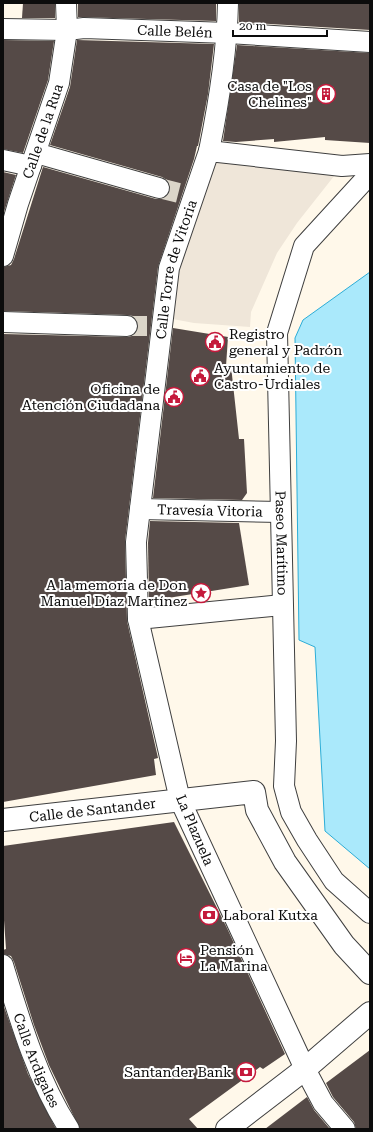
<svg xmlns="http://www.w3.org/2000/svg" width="373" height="1132" viewBox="0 0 373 1132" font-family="'Roboto Serif',serif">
	<rect width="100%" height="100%" fill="#fff8ea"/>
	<path fill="#efe6d9" d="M209 151 342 166 297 223 277 253 251 312 250 327 194 323 162 317Z"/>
	<path fill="#aae9fb" stroke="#2cadd7" d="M370 272V869L325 831 315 647 299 640 295 338 303 320Z"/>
	<g fill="#554a47">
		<path d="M23 3H55V18H22Z"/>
		<path d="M78 3H216V21L78 17Z"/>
		<path d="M239 3H370V30L239 22Z"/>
		<path d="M3 40 54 41 48 80 23 153 3 149Z"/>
		<path d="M77 40 214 44 208 94 198 146H197L194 159 158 267 125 541 127 621 158 758 154 759 156 775 3 802V334L127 337 132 336 137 332 138 326 133 316 127 315 3 311V267L11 265 14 259 43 167 156 199H161L167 196 170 191 167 180 162 177 50 145 70 87Z"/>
		<path d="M237 45 370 53V143L325 140V137L274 142V139L236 142 223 141Z"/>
		<path d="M3 172 16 175 3 215Z"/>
		<path d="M173 328 228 337 226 366H231L239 439H244L247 493 242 500 153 498Z"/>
		<path d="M150 521 239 523 249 585 149 601 148 543Z"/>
		<path d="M174 822 227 928 285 1054 263 1069 260 1067 189 1119 198 1129H80L49 1065 34 1025 14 962 11 956 3 954V950L6 949 3 906V846Z"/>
		<path d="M3 1004 28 1074 56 1129H3Z"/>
		<path d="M370 1050V1129H356L354 1122 333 1097 326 1083Z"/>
		<path d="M307 1097 314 1110 330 1129H265Z"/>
	</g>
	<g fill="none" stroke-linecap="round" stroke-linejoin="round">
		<g stroke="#dbd5c9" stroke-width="20" stroke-dasharray="20 10" stroke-linecap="butt">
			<path d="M159 188 187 195"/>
			<path d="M127 326H154"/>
		</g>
		<defs>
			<g id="pedestrian">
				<path id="s1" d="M3 29 67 30 84 28 228 33 370 42"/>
				<path d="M209 151C219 102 227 53 228 3"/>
				<path d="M36 153 159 188"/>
				<path d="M3 160 31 166"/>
				<path id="s2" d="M370 174 304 246 277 333 286 741 284 786 291 812 307 840 334 881 370 913"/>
				<path id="s3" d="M3 256 18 204 59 83 67 30 66 3"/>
				<path d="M3 322 127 326"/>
				<path id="s4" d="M140 509 280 512"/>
				<path d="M138 619 282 605"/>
				<path id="s5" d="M3 965C20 1021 37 1079 69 1129"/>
				<path id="s6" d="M345 1129 323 1103 305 1069 180 800 138 619 136 542 169 268 209 151 342 166 370 164"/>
			</g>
			<g id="minor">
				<path id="s7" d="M3 820 254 792 257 810 285 862 344 945 370 973"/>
				<path d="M227 1129 305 1069 370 1013"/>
			</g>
		</defs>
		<use href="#pedestrian" stroke="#3f3f3f" stroke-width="22"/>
		<use href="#minor" stroke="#3f3f3f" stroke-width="24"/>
		<use href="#pedestrian" stroke="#fff" stroke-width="20"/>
		<use href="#minor" stroke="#fff" stroke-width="22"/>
	</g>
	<defs>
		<symbol id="building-ring" viewBox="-11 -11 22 22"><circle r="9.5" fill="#fff" stroke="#c51a3c" stroke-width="1.5"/><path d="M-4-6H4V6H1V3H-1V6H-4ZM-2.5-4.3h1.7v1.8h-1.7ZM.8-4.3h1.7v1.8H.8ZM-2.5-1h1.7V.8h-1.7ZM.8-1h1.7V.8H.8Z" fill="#c51a3c"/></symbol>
		<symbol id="civic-ring" viewBox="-11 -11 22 22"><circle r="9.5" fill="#fff" stroke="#c51a3c" stroke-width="1.5"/><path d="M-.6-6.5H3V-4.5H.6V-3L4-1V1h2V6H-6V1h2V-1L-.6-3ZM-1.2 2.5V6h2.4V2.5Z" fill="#c51a3c"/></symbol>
		<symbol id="sight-ring" viewBox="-11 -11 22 22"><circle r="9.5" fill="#fff" stroke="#c51a3c" stroke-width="1.5"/><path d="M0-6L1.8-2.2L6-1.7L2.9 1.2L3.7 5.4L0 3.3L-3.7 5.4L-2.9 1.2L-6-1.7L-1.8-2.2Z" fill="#c51a3c"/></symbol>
		<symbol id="bank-ring" viewBox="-11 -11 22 22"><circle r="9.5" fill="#fff" stroke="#c51a3c" stroke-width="1.5"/><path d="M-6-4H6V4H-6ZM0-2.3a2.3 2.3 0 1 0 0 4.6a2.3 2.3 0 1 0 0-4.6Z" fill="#c51a3c"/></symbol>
		<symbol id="hotel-ring" viewBox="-11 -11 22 22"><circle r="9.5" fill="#fff" stroke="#c51a3c" stroke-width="1.5"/><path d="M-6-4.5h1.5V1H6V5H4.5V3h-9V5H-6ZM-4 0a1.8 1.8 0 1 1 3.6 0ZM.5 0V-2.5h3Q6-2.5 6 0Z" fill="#c51a3c"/></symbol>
	</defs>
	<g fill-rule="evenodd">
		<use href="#building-ring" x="315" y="83" width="22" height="22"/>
		<use href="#civic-ring" x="204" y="331" width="22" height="22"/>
		<use href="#civic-ring" x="189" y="365" width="22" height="22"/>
		<use href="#civic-ring" x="163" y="386" width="22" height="22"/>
		<use href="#sight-ring" x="190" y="582" width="22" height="22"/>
		<use href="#bank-ring" x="198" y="904" width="22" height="22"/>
		<use href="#hotel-ring" x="175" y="947" width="22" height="22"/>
		<use href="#bank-ring" x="235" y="1061" width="22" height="22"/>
	</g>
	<g text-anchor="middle" stroke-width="4" stroke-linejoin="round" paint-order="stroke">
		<g font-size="14" fill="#0c0c0c" stroke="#fff">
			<text dy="5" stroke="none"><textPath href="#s1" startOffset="172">Calle Belén</textPath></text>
			<text dy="5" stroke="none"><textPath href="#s3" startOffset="131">Calle de la Rua</textPath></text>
			<text dy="5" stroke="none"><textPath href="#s6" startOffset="908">Calle Torre de Vitoria</textPath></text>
			<text dy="5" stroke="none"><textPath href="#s4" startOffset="70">Travesía Vitoria</textPath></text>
			<text dy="5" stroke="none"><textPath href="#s2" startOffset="399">Paseo Marítimo</textPath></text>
			<text dy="5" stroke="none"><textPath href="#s7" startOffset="90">Calle de Santander</textPath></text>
			<text transform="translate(195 830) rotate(67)" y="5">La Plazuela</text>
			<text dy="5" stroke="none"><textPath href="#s5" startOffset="101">Calle Ardigales</textPath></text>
		</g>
		<g font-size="14" fill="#0c0c0c" stroke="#fff" text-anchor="end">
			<text x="312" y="91">Casa de "Los<tspan x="312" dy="16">Chelines"</tspan></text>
			<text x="229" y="339" text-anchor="start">Registro<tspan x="229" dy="16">general y Padrón</tspan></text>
			<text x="214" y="373" text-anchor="start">Ayuntamiento de<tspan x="214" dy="16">Castro-Urdiales</tspan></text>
			<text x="160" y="394">Oficina de<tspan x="160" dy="16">Atención Ciudadana</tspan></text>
			<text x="187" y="590">A la memoria de Don<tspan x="187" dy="16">Manuel Díaz Martínez</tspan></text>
			<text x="223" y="920" text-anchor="start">Laboral Kutxa</text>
			<text x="200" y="955" text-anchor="start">Pensión<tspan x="200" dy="16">La Marina</tspan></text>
			<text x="232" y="1077">Santander Bank</text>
		</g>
	</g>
	<rect width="373" height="1132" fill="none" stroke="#0c0c0c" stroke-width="8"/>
	<path d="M233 30v6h94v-6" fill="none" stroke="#0c0c0c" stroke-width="2"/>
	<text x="239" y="30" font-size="12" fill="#0c0c0c" stroke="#ffffff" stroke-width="3" paint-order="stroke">20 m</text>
</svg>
